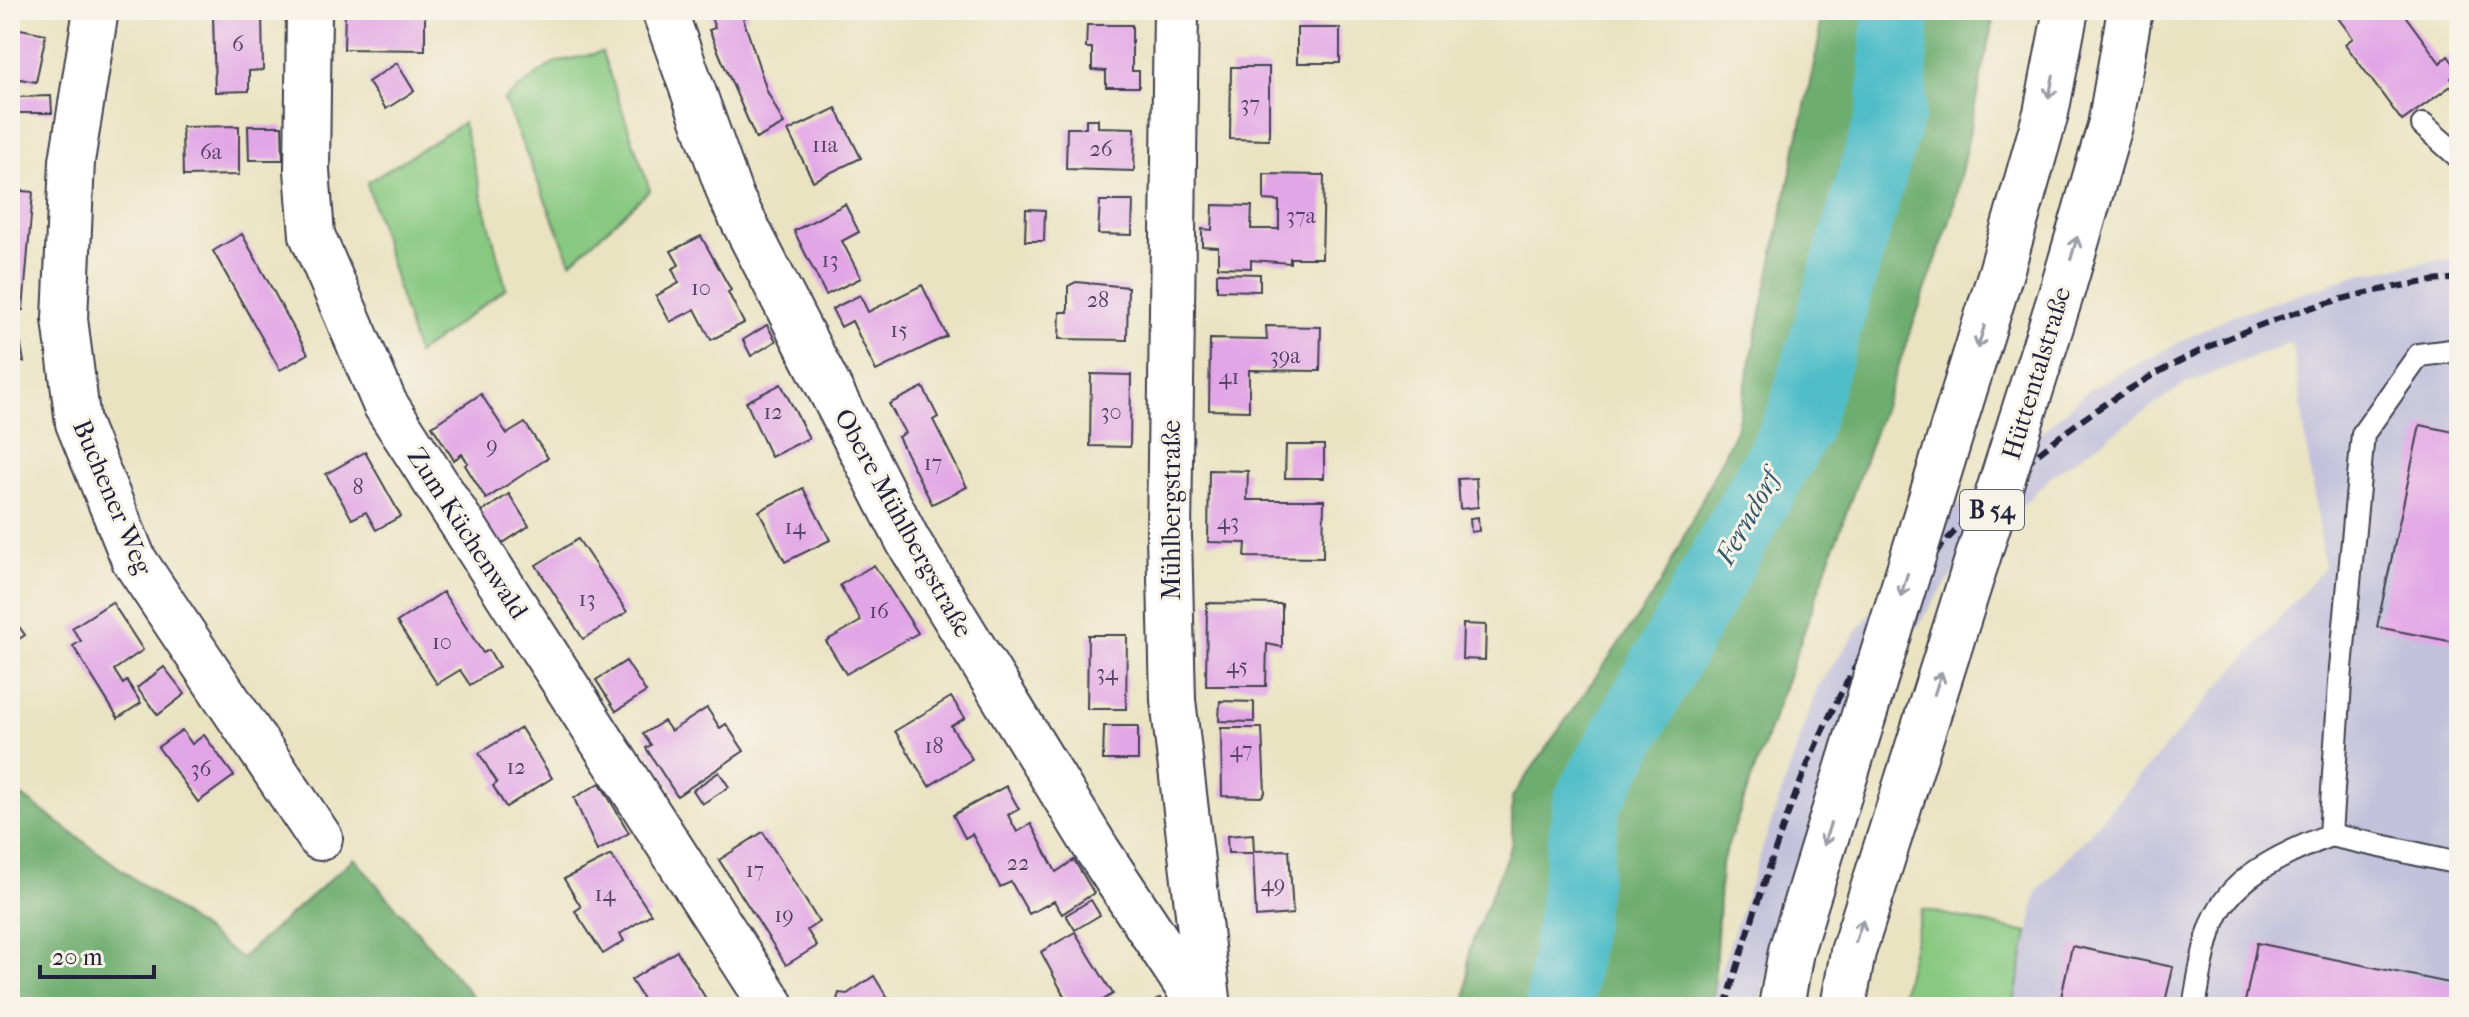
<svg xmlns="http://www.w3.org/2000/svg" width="2469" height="1017" viewBox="0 0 2469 1017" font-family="'IM FELL French Canon',serif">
	<rect width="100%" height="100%" fill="#f7f3e8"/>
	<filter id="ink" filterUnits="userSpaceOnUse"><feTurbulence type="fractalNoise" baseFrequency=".0125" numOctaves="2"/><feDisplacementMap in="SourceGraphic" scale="16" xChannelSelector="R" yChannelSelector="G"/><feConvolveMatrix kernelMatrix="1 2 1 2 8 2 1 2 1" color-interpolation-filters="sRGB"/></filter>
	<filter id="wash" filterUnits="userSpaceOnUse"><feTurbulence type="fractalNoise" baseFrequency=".006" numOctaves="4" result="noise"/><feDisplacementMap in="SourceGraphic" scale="32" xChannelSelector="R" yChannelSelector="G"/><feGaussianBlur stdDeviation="1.8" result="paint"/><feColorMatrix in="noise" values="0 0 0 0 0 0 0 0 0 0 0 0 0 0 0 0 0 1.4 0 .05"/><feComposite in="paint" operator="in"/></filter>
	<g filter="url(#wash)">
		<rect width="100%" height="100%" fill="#eae3c2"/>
		<path fill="#c3c1db" d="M2459 257V1007H2013L2037 892 2324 568 2292 342 2185 384 2053 475 1952 575 1855 717 1757 1007H1708L1818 686 1928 532 2090 389 2230 316 2364 273Z"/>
		<g fill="#88c981" stroke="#55765e" stroke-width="2">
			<path d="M602 52 650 190 571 262 504 100 553 63Z"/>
			<path d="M463 123 506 288 417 354 367 183Z"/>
			<path d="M1922 909 2028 933 2013 1007H1899Z"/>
		</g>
		<g fill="#6ead6f" stroke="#486855" stroke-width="2">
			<path d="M1820 10H1995L1952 215 1721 865 1713 1007H1466L1469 950 1512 843V797L1660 585 1736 430 1819 40Z"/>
			<path d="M10 787 241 958 354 858 482 1007H10Z"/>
		</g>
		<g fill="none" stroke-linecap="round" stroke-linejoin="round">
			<path stroke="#50bdc8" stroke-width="68" d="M1559 1007 1587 803 1798 425 1892 109 1896 10"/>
		</g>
		<g id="blocks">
			<g fill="#e2a6e6">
				<path d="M345 10H425V50L344 49Z"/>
				<path d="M708 10H746L748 16 743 18 750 39 767 91 784 124 756 139 709 30 715 28Z"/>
				<path d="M2332 10H2401L2440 63 2448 56 2459 71 2451 78 2455 83 2402 121 2345 44 2353 38Z"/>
				<path d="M213 15H262L263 70 249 71V91L215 92Z"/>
				<path d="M1087 25H1132V71H1139V87H1106V71L1092 70V48H1086Z"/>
				<path d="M10 27 46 34 36 82 10 77Z"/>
				<rect x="1297" y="28" width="43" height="35"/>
				<path d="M397 63 414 91 386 109 368 82Z"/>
				<path d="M1231 67H1269V140L1230 139Z"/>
				<path d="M51 96 52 113H17V97Z"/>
				<path d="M836 108 861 158 813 181 788 131Z"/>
				<path d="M1086 119H1098V127L1135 128 1134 171 1066 169 1067 128H1086Z"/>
				<path d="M239 126V175L183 176 182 127Z"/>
				<path d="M248 126H282L283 160H249Z"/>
				<path d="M1264 174 1324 175 1322 258H1290V263L1251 260V268L1218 267V247L1202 246V229L1212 230 1213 205 1252 206 1251 229H1279V201L1264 200Z"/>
				<path d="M10 180H13L12 190 33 192 23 310 10 309Z"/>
				<path d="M1100 201H1133L1132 235 1098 234Z"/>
				<path d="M845 204 859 232 842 241 861 278 826 295 794 231Z"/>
				<path d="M1026 209 1045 210 1044 241H1025Z"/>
				<path d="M242 234 308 354 280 370 213 251Z"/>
				<path d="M701 236 731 290 728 292 744 323 711 340 695 309 670 322 656 296 679 283 672 269 679 265 671 251Z"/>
				<path d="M1217 273 1260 274V291L1217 290Z"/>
				<path d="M1076 282 1128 287 1127 340 1059 339 1060 312H1068V286Z"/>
				<path d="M922 285 947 336 876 371 852 321 841 327 832 309 860 295 868 312Z"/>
				<path d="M767 325 776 341 751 356 743 340Z"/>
				<path d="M1266 326 1321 327 1320 371 1249 370V411L1209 410 1210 339 1267 340Z"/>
				<path d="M20 340 24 362 10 364V342Z"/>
				<path d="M1091 374 1131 375 1130 447 1090 446Z"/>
				<path d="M781 384 809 438 771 457 746 402Z"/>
				<path d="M923 387 938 417 933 420 967 487 932 504 898 437 905 433 889 404Z"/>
				<path d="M481 394 507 434 525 423 548 458 486 499 465 465 468 463 462 454 454 460 432 426Z"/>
				<path d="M2420 425 2459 433V643L2377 627Z"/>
				<path d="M1286 445H1324V478H1285Z"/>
				<path d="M365 452 401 516 376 530 366 512 352 519 326 474Z"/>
				<path d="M1209 470 1248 471 1247 500H1324L1323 558 1245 557 1246 543 1208 542Z"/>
				<path d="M1476 478 1478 507 1460 509 1458 479Z"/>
				<path d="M803 488 830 540 785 562 759 511Z"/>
				<path d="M509 494 529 526 497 547 477 515Z"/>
				<path d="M1478 517 1479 531 1471 532 1470 518Z"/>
				<path d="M578 539 627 612 583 639 536 565Z"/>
				<path d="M874 565 918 633 846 674 826 641 861 621 840 585Z"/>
				<path d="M443 592 483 653 489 650 499 667 470 685 460 670 437 684 397 622Z"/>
				<path d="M112 602 143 650 114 670 123 684 127 681 141 703 118 718 73 646 81 641 72 628Z"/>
				<path d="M1207 603 1282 604V647L1267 644 1266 686H1206Z"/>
				<path d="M10 614 25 635 10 645Z"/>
				<path d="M1463 624 1486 625 1485 660 1462 659Z"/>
				<path d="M1088 635H1127L1126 709H1087Z"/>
				<path d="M626 661 646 692 616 711 596 680Z"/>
				<path d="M164 667 185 694 158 715 137 688Z"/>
				<path d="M951 697 965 718 951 726 972 759 929 786 895 731Z"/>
				<path d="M1220 701 1254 702V722L1219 721Z"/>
				<path d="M707 708 720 728 726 724 744 751 677 796 646 748 651 745 643 734 664 721 671 731Z"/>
				<path d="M1104 726H1138V760H1103Z"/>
				<path d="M521 728 552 778 506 807 493 786 497 783 479 753Z"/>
				<path d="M1221 728H1262L1265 793 1261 797 1222 796Z"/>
				<path d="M182 730 192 744 204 735 234 776 198 802 158 747Z"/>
				<path d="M719 772 729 787 702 804 693 790Z"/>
				<path d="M600 783 629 833 597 851 574 798Z"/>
				<path d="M1006 786 1019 809 1008 815 1017 832 1031 824 1056 872 1074 860 1094 893 1062 914 1054 901 1029 914 1011 882 1000 887 972 834 965 838 953 815Z"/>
				<path d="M763 832 819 922 807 930 817 946 786 965 719 860Z"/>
				<path d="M1253 834 1254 851 1289 850 1293 914 1256 917 1253 853H1228L1227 836Z"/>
				<path d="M611 855 651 914 620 934 624 941 603 954 575 911 581 907 564 879Z"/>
				<path d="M1091 900 1100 915 1075 930 1066 915Z"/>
				<path d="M1075 932 1113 994 1091 1007H1070L1041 952Z"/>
				<path d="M2257 943 2459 985V1007H2244Z"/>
				<path d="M2072 946 2173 967 2164 1007H2059Z"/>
				<path d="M677 951 711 1007H648L631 980Z"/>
				<path d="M874 976 893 1007H826L837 1000 839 993 847 994Z"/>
				<path d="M1160 998 1165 1007H1146Z"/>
			</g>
		</g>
	</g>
	<g filter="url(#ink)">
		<use href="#blocks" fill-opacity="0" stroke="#403f4f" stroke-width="2"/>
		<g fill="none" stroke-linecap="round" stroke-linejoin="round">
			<defs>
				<g id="service">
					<path d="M2423 125 2459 157"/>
					<path d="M2330 835 2459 863"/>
					<path d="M2194 1007C2199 981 2202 953 2211 928 2228 876 2285 854 2330 835L2341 668 2363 434 2419 355 2459 350"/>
				</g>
				<g id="minor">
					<path d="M96 10 72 161 65 319 78 423 134 560 320 838"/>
					<path d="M309 10 307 170 312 235 385 404 773 1007"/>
					<path d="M664 10 731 197 908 541 1098 851 1201 1007"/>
					<path d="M1176 10 1169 535 1173 700 1209 1007"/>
				</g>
			</defs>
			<use href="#service" stroke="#403f4f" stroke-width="26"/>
			<use href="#minor" stroke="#403f4f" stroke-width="48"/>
			<use href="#service" stroke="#fff" stroke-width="22"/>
			<use href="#minor" stroke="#fff" stroke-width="44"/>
			<path stroke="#22223b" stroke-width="6" stroke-dasharray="12 6" stroke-linecap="butt" d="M1725 1007C1762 888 1798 762 1863 654 1988 445 2217 302 2459 278"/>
			<defs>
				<g id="trunk-bridge">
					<path d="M1781 1007 1791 951 2001 272 2046 113 2066 10"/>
					<path d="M1843 1007 1853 952 2063 288 2110 126 2130 10"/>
				</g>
			</defs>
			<use href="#trunk-bridge" stroke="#403f4f" stroke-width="48" stroke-linecap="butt"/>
			<use href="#trunk-bridge" stroke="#fff" stroke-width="44"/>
		</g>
		<defs><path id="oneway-shaft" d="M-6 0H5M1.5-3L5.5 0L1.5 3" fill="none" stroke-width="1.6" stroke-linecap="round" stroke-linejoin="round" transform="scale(2)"/></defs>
		<g stroke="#9c9ca7">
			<use href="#oneway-shaft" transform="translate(2051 87) rotate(101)"/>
			<use href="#oneway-shaft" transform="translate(2074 248) rotate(-74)"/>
			<use href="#oneway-shaft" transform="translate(1981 337) rotate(107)"/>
			<use href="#oneway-shaft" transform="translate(1904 585) rotate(107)"/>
			<use href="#oneway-shaft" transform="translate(1938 683) rotate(-72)"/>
			<use href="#oneway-shaft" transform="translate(1827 834) rotate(107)"/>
			<use href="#oneway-shaft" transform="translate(1859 931) rotate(-72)"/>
		</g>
	</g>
	<g text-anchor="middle" stroke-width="6" stroke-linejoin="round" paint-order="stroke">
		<g font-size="22" fill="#524366">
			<text x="238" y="51">6</text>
			<text x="1250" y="111">37</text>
			<text x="825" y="152">11a</text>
			<text x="1101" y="156">26</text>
			<text x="211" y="159">6a</text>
			<text x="1301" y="223">37a</text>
			<text x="830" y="267">13</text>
			<text x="701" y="295">10</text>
			<text x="1098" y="307">28</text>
			<text x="899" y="337">15</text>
			<text x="1285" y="363">39a</text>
			<text x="1229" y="384">41</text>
			<text x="773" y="419">12</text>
			<text x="1111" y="419">30</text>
			<text x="492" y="452">9</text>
			<text x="933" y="470">17</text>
			<text x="358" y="494">8</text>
			<text x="1228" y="529">43</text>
			<text x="795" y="534">14</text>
			<text x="587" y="606">13</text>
			<text x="879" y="618">16</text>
			<text x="442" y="649">10</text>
			<text x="1237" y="673">45</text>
			<text x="1107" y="680">34</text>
			<text x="934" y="753">18</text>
			<text x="1241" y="757">47</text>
			<text x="516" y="774">12</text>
			<text x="201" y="776">36</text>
			<text x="1018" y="870">22</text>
			<text x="755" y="877">17</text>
			<text x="1273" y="891">49</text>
			<text x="605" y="901">14</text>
			<text x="784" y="922">19</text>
		</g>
		<rect fill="#f7f3e8" stroke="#62616f" stroke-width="2" x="1960" y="490" width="64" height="40" rx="6"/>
		<g font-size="24" font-weight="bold" fill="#22223b">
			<text x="1992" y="518">B 54</text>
		</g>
		<g font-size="26" fill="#22223b" stroke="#f7f3e8">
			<text transform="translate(2036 373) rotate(-73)" y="9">Hüttentalstraße</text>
			<text transform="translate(113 497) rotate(67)" y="9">Buchener Weg</text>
			<text transform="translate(1171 510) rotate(-90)" y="9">Mühlbergstraße</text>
			<text transform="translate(904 523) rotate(61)" y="9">Obere Mühlbergstraße</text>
			<text transform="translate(468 533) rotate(57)" y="9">Zum Küchenwald</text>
		</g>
		<g font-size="28" font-style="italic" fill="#32586c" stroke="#f7f3e8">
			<text transform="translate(1747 517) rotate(-61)" y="10">Ferndorf</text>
		</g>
	</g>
	<rect width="2469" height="1017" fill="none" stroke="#f7f3e8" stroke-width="40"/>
	<path d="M40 965v12h114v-12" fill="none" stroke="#22223b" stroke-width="4"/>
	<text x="52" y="965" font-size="24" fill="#22223b" stroke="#f7f3e8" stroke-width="6" paint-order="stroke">20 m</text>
</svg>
